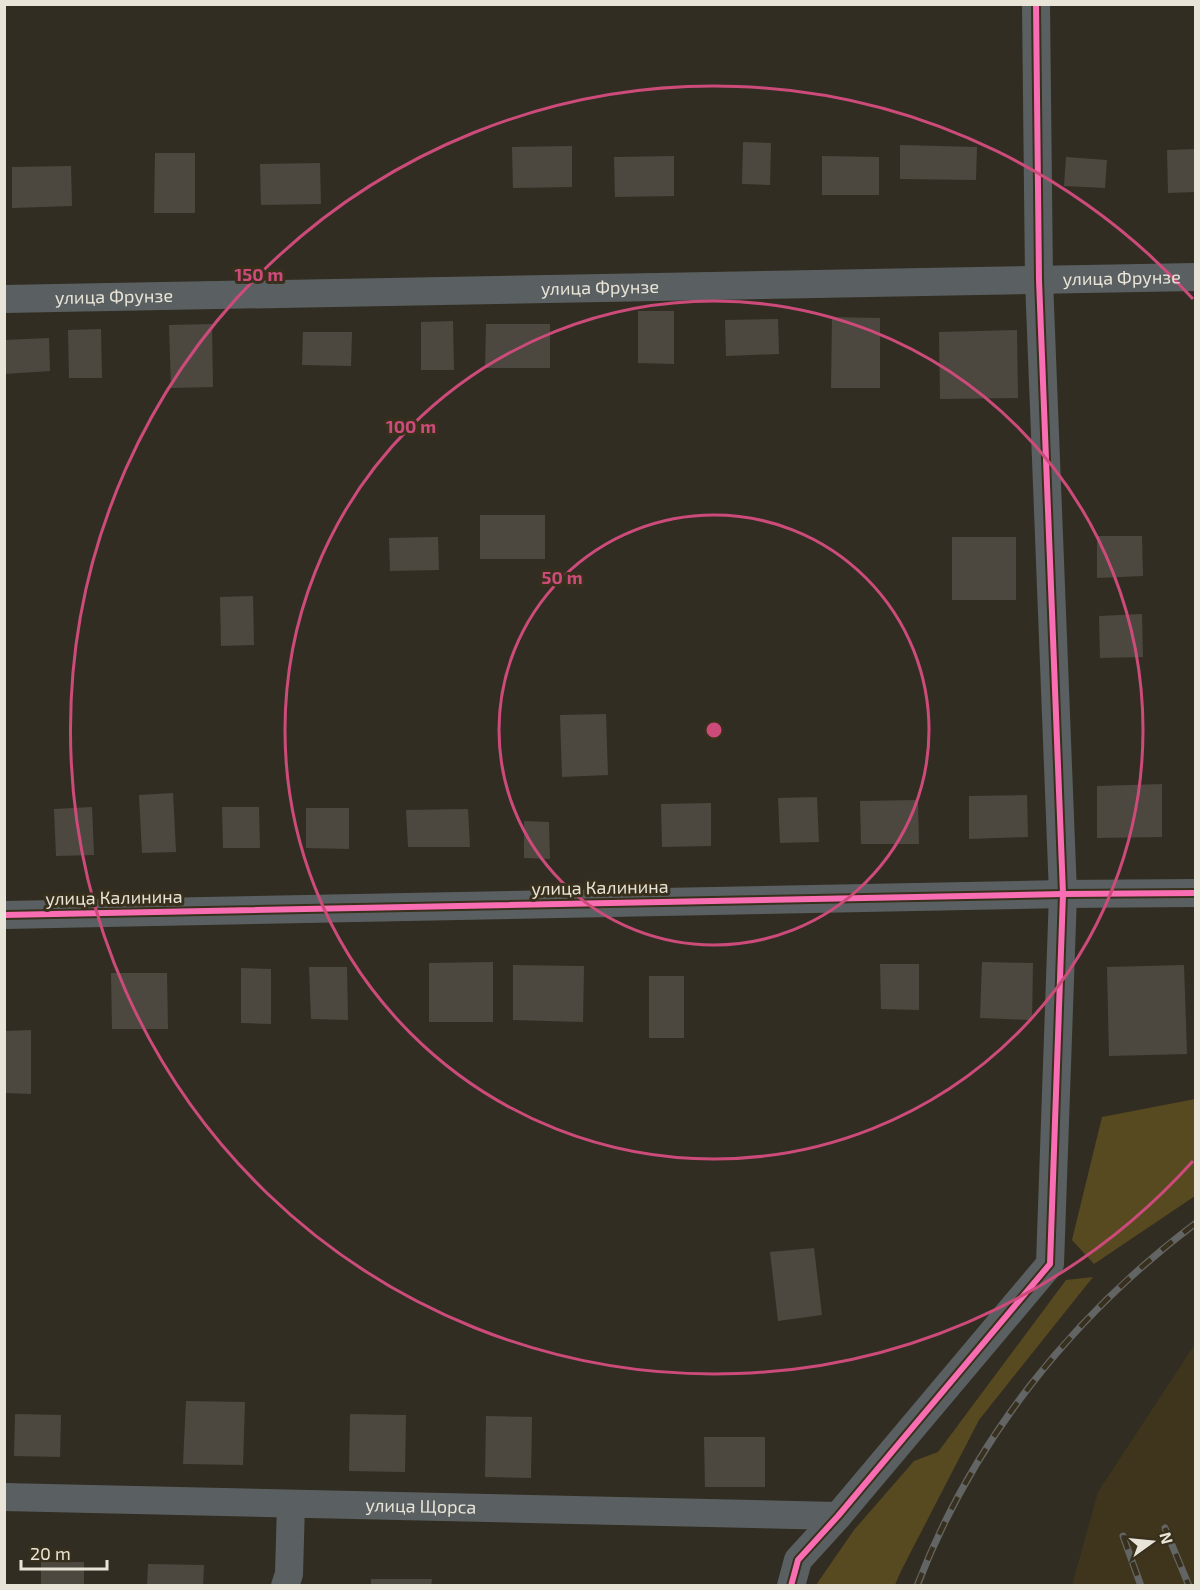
<svg xmlns="http://www.w3.org/2000/svg" width="1200" height="1590" viewBox="0 0 1200 1590" font-family="'Exo 2',sans-serif">
	<rect width="100%" height="100%" fill="#322d22"/>
	<path fill="#3e351c" d="M1195 1344V1585H1072L1098 1492Z"/>
	<g fill="#574920">
		<path d="M1195 1099V1196L1094 1264 1072 1240 1102 1117Z"/>
		<path d="M1093 1277 979 1420 901 1571 895 1585H816L854 1530 914 1461 938 1452 1066 1280Z"/>
	</g>
	<g fill="#4c483f">
		<path d="M743 142 771 143 770 185 742 184Z"/>
		<path d="M900 145 977 147 976 180 900 179Z"/>
		<path d="M572 146V187L513 188 512 147Z"/>
		<path d="M1196 149V192L1168 193 1167 150Z"/>
		<path d="M155 153H195V213H154Z"/>
		<path d="M674 156V196L615 197 614 157Z"/>
		<path d="M822 156 879 157V195H822Z"/>
		<path d="M1066 157 1107 160 1105 188 1064 186Z"/>
		<path d="M320 163 321 204 261 205 260 164Z"/>
		<path d="M71 166 72 206 12 208V167Z"/>
		<path d="M638 311H674V364L638 363Z"/>
		<path d="M832 317 880 318V388H831Z"/>
		<path d="M778 319 779 354 726 356 725 320Z"/>
		<path d="M453 321 454 370H421V322Z"/>
		<path d="M212 324 213 387 171 388 169 325Z"/>
		<path d="M486 324H550V368H485Z"/>
		<path d="M101 329 102 378H69L68 330Z"/>
		<path d="M1017 330 1018 398 940 399 939 332Z"/>
		<path d="M303 332H352L351 366 302 365Z"/>
		<path d="M49 338 50 371 4 374V340Z"/>
		<rect x="480" y="515" width="65" height="44"/>
		<path d="M1097 536H1142L1143 576 1097 578Z"/>
		<path d="M438 537 439 570 390 571 389 538Z"/>
		<rect x="952" y="537" width="64" height="63"/>
		<path d="M253 596 254 645 221 646 220 597Z"/>
		<path d="M1142 614 1143 657 1100 658 1099 616Z"/>
		<path d="M606 714 608 775 562 777 560 715Z"/>
		<path d="M1162 784V837L1097 838V786Z"/>
		<path d="M173 793 176 852 142 853 139 795Z"/>
		<path d="M1027 795 1028 837 969 839V796Z"/>
		<path d="M817 797 819 842 780 843 778 798Z"/>
		<path d="M918 800 919 844H861L860 801Z"/>
		<path d="M711 803V846L662 847 661 804Z"/>
		<path d="M92 807 94 855 56 856 54 809Z"/>
		<path d="M222 807H259L260 848H223Z"/>
		<path d="M306 808H349V849L306 848Z"/>
		<path d="M468 809 470 847H408L406 810Z"/>
		<path d="M524 821 549 822 550 859 524 858Z"/>
		<path d="M493 962V1022H429V963Z"/>
		<path d="M982 962 1033 963 1032 1020 980 1018Z"/>
		<path d="M880 964H919V1010L881 1009Z"/>
		<path d="M513 965 584 966 583 1022 513 1020Z"/>
		<path d="M1184 965 1187 1054 1109 1056 1107 967Z"/>
		<path d="M309 967H347L348 1020 311 1019Z"/>
		<path d="M241 968 271 969V1024L241 1023Z"/>
		<path d="M111 973H167L168 1029H112Z"/>
		<rect x="649" y="976" width="35" height="62"/>
		<path d="M31 1030V1094L4 1093V1031Z"/>
		<path d="M814 1248 822 1315 778 1321 770 1252Z"/>
		<path d="M186 1401 245 1402 243 1465 183 1464Z"/>
		<path d="M15 1414 61 1415 60 1457 14 1456Z"/>
		<path d="M350 1414 406 1415 405 1472 349 1471Z"/>
		<path d="M486 1416 532 1417 531 1478 485 1477Z"/>
		<path d="M704 1437H765V1487H705Z"/>
		<rect x="41" y="1562" width="43" height="24"/>
		<path d="M148 1564 204 1565 203 1586H147Z"/>
		<path d="M371 1579H432L431 1586H371Z"/>
	</g>
	<g fill="none" stroke-linecap="round" stroke-linejoin="round">
		<g stroke="#5a6061" stroke-width="28">
			<path id="s1" d="M4 299 1196 277"/>
			<path d="M4 915 1063 894 1196 893"/>
			<path id="s2" d="M4 1497 838 1516"/>
			<path d="M285 1586 289 1574 291 1504"/>
			<path d="M791 1586 798 1560 838 1516 1050 1264 1063 894 1039 280 1036 4"/>
		</g>
		<defs>
			<g id="rail">
				<path d="M1165 1528 1189 1586"/>
				<path d="M1123 1536 1141 1586"/>
				<path d="M917 1586C973 1440 1071 1317 1196 1223"/>
			</g>
		</defs>
		<use href="#rail" stroke="#626563" stroke-width="7"/>
		<use href="#rail" stroke="#38301c" stroke-width="4.5" stroke-dasharray="14" stroke-linecap="butt"/>
		<defs>
			<g id="cycleway">
				<path d="M4 915 1063 894 1196 893"/>
				<path d="M791 1586 798 1560 838 1516 1050 1264 1063 894 1039 280 1036 4"/>
			</g>
		</defs>
		<use href="#cycleway" stroke="#38301c" stroke-width="10"/>
		<use href="#cycleway" stroke="#f96db3" stroke-width="6"/>
	</g>
	<g fill="none" stroke="#cc4b7a" stroke-width="3">
		<circle cx="714" cy="730" r="215"/>
		<circle cx="714" cy="730" r="429"/>
		<path d="M1193 1161A644 644 0 1 1 1193 299"/>
	</g>
	<g text-anchor="middle" stroke-width="6" stroke-linejoin="round" paint-order="stroke">
		<g font-size="18" fill="#e9e4d8" stroke="#38301c">
			<text dy="6" stroke="none"><textPath href="#s1" startOffset="1118">улица Фрунзе</textPath></text>
			<text dy="6" stroke="none"><textPath href="#s1" startOffset="596">улица Фрунзе</textPath></text>
			<text dy="6" stroke="none"><textPath href="#s1" startOffset="110">улица Фрунзе</textPath></text>
			<text transform="translate(600 888) rotate(-1)" y="6">улица Калинина</text>
			<text transform="translate(114 898) rotate(-1)" y="6">улица Калинина</text>
			<text dy="6" stroke="none"><textPath href="#s2" startOffset="417">улица Щорса</textPath></text>
		</g>
	</g>
	<circle cx="714" cy="730" r="9" fill="#cc4b7a" stroke="#38301c" stroke-width="3"/>
	<g font-size="18" text-anchor="middle" font-weight="bold" fill="#cc4b7a" stroke="#38301c" stroke-width="6" stroke-linejoin="round" paint-order="stroke">
		<text x="259" y="281">150 m</text>
		<text x="411" y="433">100 m</text>
		<text x="562" y="584">50 m</text>
	</g>
	<rect width="1200" height="1590" fill="none" stroke="#e9e4d8" stroke-width="12"/>
	<g transform="translate(1152 1542) rotate(75)" stroke="#38301c" stroke-width="4.5" paint-order="stroke">
	<path d="M0-4.5L10 22L0 15L-10 22Z" fill="#e9e4d8"/>
	<text y="-9" font-size="16" font-weight="bold" text-anchor="middle" fill="#e9e4d8">N</text>
	</g>
	<path d="M21 1560v9h86v-9" fill="none" stroke="#e9e4d8" stroke-width="3"/>
	<text x="30" y="1560" font-size="18" fill="#e9e4d8" stroke="#38301c" stroke-width="4.5" paint-order="stroke">20 m</text>
</svg>
